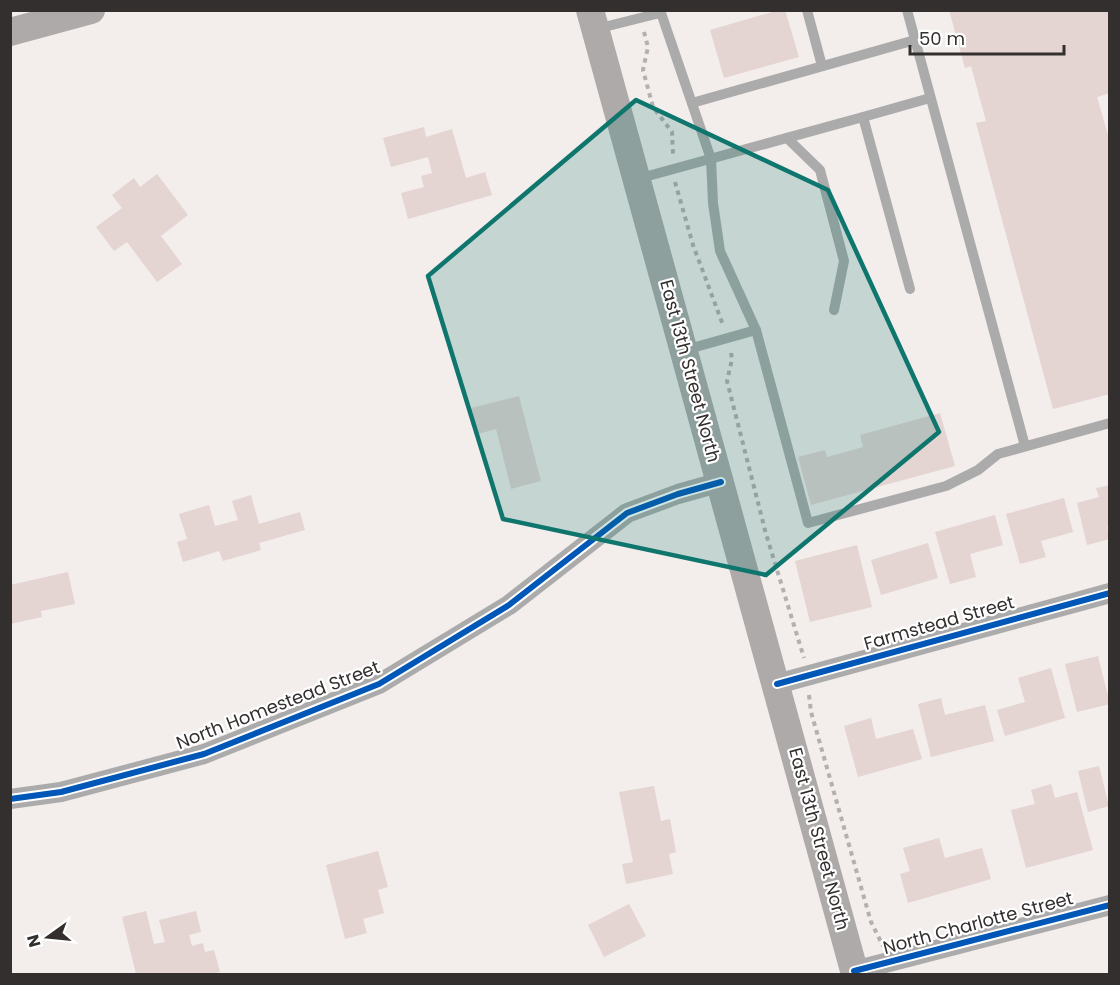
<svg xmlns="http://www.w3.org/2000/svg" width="1120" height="985" viewBox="0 0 1120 985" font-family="Poppins,sans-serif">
	<rect width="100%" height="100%" fill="#f3edec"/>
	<g fill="#e4d4d2">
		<path d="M779 10H785L799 57 724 78 710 30Z"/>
		<path d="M949 10H1110V93L1097 97 1110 142V394L1053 409 976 123 986 121 971 66 965 68Z"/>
		<path d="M424 127 426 137 452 129 466 178 485 172 492 195 408 219 401 193 424 187 421 176 432 173 428 157 391 167 383 138Z"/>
		<path d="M157 174 188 215 161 236 182 264 157 282 127 242 114 251 96 227 122 208 112 195 134 178 140 187Z"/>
		<path d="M519 396 541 481 511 489 496 429 478 434 471 408Z"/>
		<path d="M940 413 955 466 811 505 798 457 825 450 827 457 863 447 860 435Z"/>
		<path d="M1110 485V527H1107L1110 539 1087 545 1077 503 1099 497 1096 488Z"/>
		<path d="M251 495 259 524 300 512 305 530 259 543 261 550 223 561 219 551 183 562 177 542 187 539 179 514 209 505 215 526 238 520 232 501Z"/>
		<path d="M1064 498 1073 532 1041 541 1046 557 1020 564 1006 514Z"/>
		<path d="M995 515 1003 545 970 554 976 577 950 584 935 532Z"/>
		<path d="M928 543 938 578 881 595 871 560Z"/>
		<path d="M857 545 872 607 810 622 795 561Z"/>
		<path d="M68 572 75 604 41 611 42 617 10 624V585Z"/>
		<path d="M1098 656 1110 704 1077 712 1065 664Z"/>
		<path d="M1051 668 1065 718 1005 736 997 710 1025 702 1018 678Z"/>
		<path d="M941 698 945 715 985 705 994 741 931 757 918 704Z"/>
		<path d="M871 718 876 739 913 729 922 759 858 777 844 726Z"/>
		<path d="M1099 766 1109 806 1088 812 1078 771Z"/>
		<path d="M1051 784 1055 798 1077 792 1093 850 1026 868 1011 810 1035 804 1031 790Z"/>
		<path d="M654 786 661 821 670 819 676 852 669 854 673 874 626 884 622 864 633 862 619 792Z"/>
		<path d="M939 838 945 858 982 848 991 879 908 903 900 874 910 871 903 848Z"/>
		<path d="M378 851 388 887 378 890 384 913 363 919 367 933 345 939 326 865Z"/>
		<path d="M629 904 646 936 604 957 588 925Z"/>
		<path d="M146 911 154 944 165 942 159 920 196 911 201 932 189 935 192 946 203 943 205 952 214 950 220 972 208 974H136L122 917Z"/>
	</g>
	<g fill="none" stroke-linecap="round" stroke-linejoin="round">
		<g stroke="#b2b0b0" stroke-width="4" stroke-dasharray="4.5 4.5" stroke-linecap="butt">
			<path d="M644 32 648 47 643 70 653 107 672 132 673 154"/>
			<path d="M675 182 693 245 723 325"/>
			<path d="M731 353 732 359 727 381 766 534 804 658"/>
			<path d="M809 695 811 712 871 922 883 946"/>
		</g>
		<g stroke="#acabab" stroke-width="10">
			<path d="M660 10 711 159 713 203 720 251 756 330 808 523 946 486 978 470 998 454 1110 423"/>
			<path d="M807 10 822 66"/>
			<path d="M907 10 1025 446"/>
			<path d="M596 29 660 13"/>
			<path d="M692 103 915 40"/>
			<path d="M787 138 820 170 844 261 834 310"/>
			<path d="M637 179 863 117"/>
			<path d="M910 289 863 117 930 98"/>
			<path d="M685 350 756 330"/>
		</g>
		<g stroke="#acabab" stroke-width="20">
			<path d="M777 684 1110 593"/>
			<path d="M10 799 61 792 204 754 379 684 509 605 627 513 678 494 721 482"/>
			<path d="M854 971 1110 905"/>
		</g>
		<g stroke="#adaaa9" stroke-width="28">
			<path d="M590 10 855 974"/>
			<path d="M10 32 91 10"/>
		</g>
		<defs>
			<g id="cycleway">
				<path d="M777 684 1110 593"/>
				<path d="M10 799 61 792 204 754 379 684 509 605 627 513 678 494 721 482"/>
				<path d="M854 971 1110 905"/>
			</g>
		</defs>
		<use href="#cycleway" stroke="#fff" stroke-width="10"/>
		<use href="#cycleway" stroke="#0057b8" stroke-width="6"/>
	</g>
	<path fill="#0f766e" fill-opacity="0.2" stroke="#0f766e" stroke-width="4.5" stroke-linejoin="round" d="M636 100 828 190 939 432 766 575 503 519 428 276Z"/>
	<g text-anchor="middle" stroke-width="4.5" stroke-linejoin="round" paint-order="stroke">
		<g font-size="18" fill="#332f2e" stroke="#fff">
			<text transform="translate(690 371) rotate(75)" y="6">East 13th Street North</text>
			<text transform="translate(939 623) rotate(-16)" y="6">Farmstead Street</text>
			<text transform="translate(278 705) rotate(-21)" y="6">North Homestead Street</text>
			<text transform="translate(819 839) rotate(75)" y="6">East 13th Street North</text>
			<text transform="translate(978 923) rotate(-15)" y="6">North Charlotte Street</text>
		</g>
	</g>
	<rect width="1120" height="985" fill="none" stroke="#332f2e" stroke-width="24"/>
	<g transform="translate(48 937) rotate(255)" stroke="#ffffff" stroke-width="4.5" paint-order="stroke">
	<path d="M0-4.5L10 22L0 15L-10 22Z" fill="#332f2e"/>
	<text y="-9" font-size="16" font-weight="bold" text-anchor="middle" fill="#332f2e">N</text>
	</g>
	<path d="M910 45v9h154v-9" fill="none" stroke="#332f2e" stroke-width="3"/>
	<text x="919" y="45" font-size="18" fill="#332f2e" stroke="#ffffff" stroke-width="4.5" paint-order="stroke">50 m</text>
</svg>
